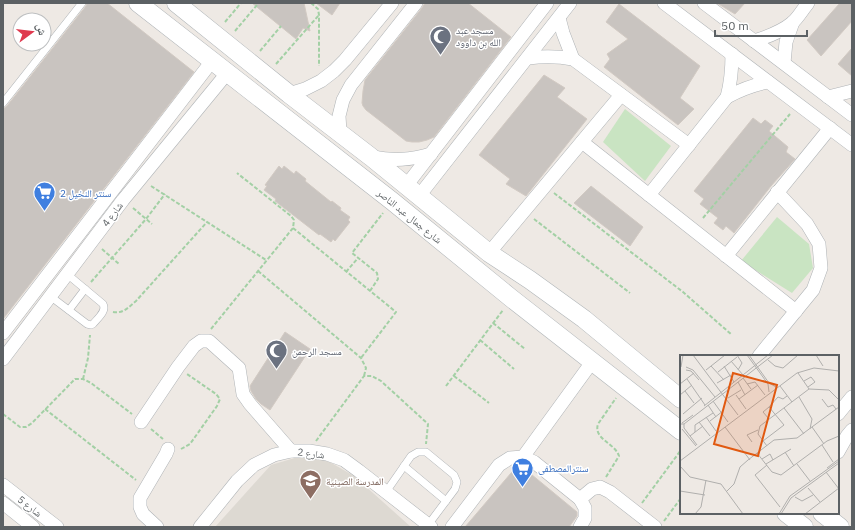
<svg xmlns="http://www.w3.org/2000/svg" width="855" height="530" viewBox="0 0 855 530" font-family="'IBM Plex Sans','Noto Naskh Arabic',sans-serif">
	<rect width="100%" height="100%" fill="#eee9e4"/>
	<path fill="#ddd9d2" d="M298 457H313L328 461 354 476 411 527H215L271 465Z"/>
	<g fill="#c9e4c2">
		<path d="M625 109 671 146 645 181 603 142Z"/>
		<path d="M777 217 809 244 813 268 792 293 741 261Z"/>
	</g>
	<g fill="#c9c4c0" stroke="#d2cac3">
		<path d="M87 3H107L194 72 3 319V109L7 106 86 6Z"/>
		<path d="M252 3H304L310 31 303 28 296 39Z"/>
		<path d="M316 3H340L332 15Z"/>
		<path d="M425 3H468L511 37 434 137 427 140 419 142H412L406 141 366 110 363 106 362 103 363 91 365 80 422 8Z"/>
		<path d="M717 3H745L735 14Z"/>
		<path d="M840 3H852V21L821 56 807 40Z"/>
		<path d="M619 4 700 66 680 98 694 109 678 125 604 67 610 59 607 54 628 39 606 22Z"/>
		<path d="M852 48V76L838 64Z"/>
		<path d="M544 75 565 88 557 97 587 119 526 196 506 184 510 179 479 155Z"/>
		<path d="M753 118 761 124 765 120 773 126 769 131 788 147 786 152 795 159 771 186 734 233 726 226 723 230 714 223 718 218 700 204 704 199 694 191Z"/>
		<path d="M279 166 282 169 284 166 294 174 296 171 306 179 305 181 331 202 332 201 341 208 340 210 350 217 348 220 350 222 335 241 333 239 331 242 320 234 319 235 275 201 276 199 264 190 267 186 265 185Z"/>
		<path d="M591 186 643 227 630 246 574 203Z"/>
		<path d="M285 332 310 349 270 410 261 404 256 399 251 391 250 386Z"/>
		<path d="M520 465 577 512V516L569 527H465L517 466Z"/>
	</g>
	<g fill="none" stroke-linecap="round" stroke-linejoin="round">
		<defs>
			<g id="lane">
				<path d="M3 103 82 3"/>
				<path d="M50 296 87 324 91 325 93 324C98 318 107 311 103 304L67 274"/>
				<path d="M69 310 85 289"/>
				<path d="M404 466 446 501"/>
				<path d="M386 492 411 456 418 452H426L454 475 457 482 455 489 428 525"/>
			</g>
			<g id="street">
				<path d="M664 3 852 145"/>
				<path d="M704 3 852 115"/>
				<path d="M559 18 563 33 573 59"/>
				<path d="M754 41C767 37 781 32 792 23 798 18 803 9 808 3"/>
				<path d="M528 58C545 56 557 56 573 59L689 145"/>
				<path d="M784 63 786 42 793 22"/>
				<path d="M289 94 305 89 321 81 334 71 345 60 392 3"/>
				<path d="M727 97C731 82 732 69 732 54"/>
				<path d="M828 97 852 91"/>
				<path d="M340 132 339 116 343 100 351 85 416 3"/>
				<path d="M582 142 796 311"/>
				<path d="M372 157C394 161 410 160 431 154"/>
				<path d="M406 186 547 3"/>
				<path d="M649 195 727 97C740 90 753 85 768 82"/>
				<path d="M419 196 570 3"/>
				<path d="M489 253 621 95"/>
				<path d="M726 256 830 128"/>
				<path d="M3 333 212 61"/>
				<path d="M759 356 813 290 821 268 819 244 807 224 777 192"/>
				<path d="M3 359 123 200 228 72"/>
				<path d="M838 414 852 397"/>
				<path d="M141 422 178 367 194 346 201 341H209L239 368 243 394 250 404 291 451"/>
				<path d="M838 452 847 436 852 430"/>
				<path d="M523 457 592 362"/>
				<path d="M3 485 57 527"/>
				<path d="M580 499 592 489 600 487 610 492 655 527"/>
				<path d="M3 503 33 527"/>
				<path d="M157 527 143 514 140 507V498L166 454 168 449"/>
				<path d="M200 527 237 481 254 465 274 455 291 451H309L327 454 344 460 359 471 431 527"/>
				<path d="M452 527 499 465 510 458 523 457 534 462 580 499 585 508V518L580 527"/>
			</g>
			<g id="secondary">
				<path d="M138 3 392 201 511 298 681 431"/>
				<path d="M176 3 289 94 371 157 489 253 530 280 584 319 681 399"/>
				<path d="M786 513 804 527"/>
				<path d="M822 513 840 527"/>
			</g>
		</defs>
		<use href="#lane" stroke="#afb3b6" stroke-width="8"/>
		<use href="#street" stroke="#afb3b6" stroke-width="14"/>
		<use href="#secondary" stroke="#b0b5b8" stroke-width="19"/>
		<g stroke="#a3d0a5" stroke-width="2" stroke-dasharray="4 2" stroke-linecap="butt">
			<path d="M311 3 318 9 319 15V66"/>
			<path d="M225 22 241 3"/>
			<path d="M235 31 257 5"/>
			<path d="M260 51 281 26"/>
			<path d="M276 64 319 15"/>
			<path d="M151 186 266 260"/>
			<path d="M554 193 683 292 732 335"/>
			<path d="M133 208 152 224"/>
			<path d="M703 218 790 114"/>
			<path d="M534 219 630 293"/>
			<path d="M293 228 396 312 361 358"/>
			<path d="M102 249 119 264"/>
			<path d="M258 271 361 358 366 368 364 376"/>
			<path d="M346 272 358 258"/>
			<path d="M91 282 146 219 165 194"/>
			<path d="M370 291 378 279 377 273 352 253 383 213"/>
			<path d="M113 312C123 314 129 307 136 301L207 222"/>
			<path d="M493 323 525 349"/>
			<path d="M211 329 293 228 294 220 291 216 237 173"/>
			<path d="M480 340 514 369"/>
			<path d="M454 376 489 403"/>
			<path d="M83 379 88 358 90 335"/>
			<path d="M446 386 503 310"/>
			<path d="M45 409 136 480"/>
			<path d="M3 414 20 427H26L32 423 75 379H83L91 383 132 414"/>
			<path d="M151 429 163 439"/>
			<path d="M316 441 364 376H372L381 381 428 424 426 444"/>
			<path d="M181 449 190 444 217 406 220 399 216 394 187 374"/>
			<path d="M606 477 619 456C615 443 593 439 598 424L616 398"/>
			<path d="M642 503 681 450"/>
			<path d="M664 521 681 498"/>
		</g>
		<use href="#lane" stroke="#fff" stroke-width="7"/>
		<use href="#street" stroke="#fff" stroke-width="13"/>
		<use href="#secondary" stroke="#fff" stroke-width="18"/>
	</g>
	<defs>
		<symbol id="mosque-pin" viewBox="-11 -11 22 30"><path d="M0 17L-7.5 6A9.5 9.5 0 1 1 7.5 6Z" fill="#6b7280" stroke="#fff"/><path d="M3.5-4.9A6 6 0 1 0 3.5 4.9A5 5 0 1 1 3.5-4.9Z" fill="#fff"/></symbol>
		<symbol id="supermarket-pin" viewBox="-11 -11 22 30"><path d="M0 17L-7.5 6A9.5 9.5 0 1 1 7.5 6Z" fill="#3f7fe0" stroke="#fff"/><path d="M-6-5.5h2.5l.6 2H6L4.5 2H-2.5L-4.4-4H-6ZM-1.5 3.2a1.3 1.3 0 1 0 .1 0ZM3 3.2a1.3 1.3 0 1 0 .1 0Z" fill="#fff"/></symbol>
		<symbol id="school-pin" viewBox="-11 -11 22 30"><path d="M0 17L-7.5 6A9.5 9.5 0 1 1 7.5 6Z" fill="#8d6e63" stroke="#fff"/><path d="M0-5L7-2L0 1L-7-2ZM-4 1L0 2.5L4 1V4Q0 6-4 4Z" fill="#fff"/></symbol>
	</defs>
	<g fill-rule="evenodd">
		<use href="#mosque-pin" x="428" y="24" width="25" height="34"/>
		<use href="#supermarket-pin" x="32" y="180" width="25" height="34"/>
		<use href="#mosque-pin" x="264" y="338" width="25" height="34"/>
		<use href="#supermarket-pin" x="510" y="456" width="25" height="34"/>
		<use href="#school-pin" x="298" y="468" width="25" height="34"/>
	</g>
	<g text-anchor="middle" stroke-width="3" stroke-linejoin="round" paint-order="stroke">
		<g font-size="10" fill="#5b616d" stroke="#fff" text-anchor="start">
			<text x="456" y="34">مسجد عبد<tspan x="456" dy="12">الله بن داوود</tspan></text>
			<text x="292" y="355">مسجد الرحمن</text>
		</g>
		<g font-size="10" fill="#366cbe" stroke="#fff" text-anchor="start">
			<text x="60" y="197">سنتر النخيل 2</text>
			<text x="538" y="472">سنترالمصطفى</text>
		</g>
		<g font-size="10" fill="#5c6164" stroke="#fff">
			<text transform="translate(112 214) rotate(-53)" y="4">شارع 4</text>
			<text transform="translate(410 216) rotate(39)" y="4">شارع جمال عبد الناصر</text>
			<text transform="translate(311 453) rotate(7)" y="4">شارع 2</text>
			<text transform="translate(30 506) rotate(38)" y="4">شارع 5</text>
		</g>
		<g font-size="10" fill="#785e54" stroke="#fff" text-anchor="start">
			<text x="326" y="485">المدرسة الصينية</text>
		</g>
	</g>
	<g transform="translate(680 355)">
		<rect width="159" height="159" fill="#eee9e4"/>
		<path fill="none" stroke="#b0afad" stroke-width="1" d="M13 0 58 60M57 0 62 8 58 15M67 0 88 29 89 37M69 0 89 28 96 32M136 0 143 11M88 5 95 11 103 13 118 0M51 6 63 20M31 11 44 25M44 11 54 27M1 12 3 0M6 12 13 15 35 42M6 15 11 16 19 25M26 15 45 0M38 17 57 2M118 18 129 34M63 23 71 34M7 24 25 50M124 26 131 22 135 27 128 32M58 27 65 40M37 28 51 20M0 29 14 18M67 29 75 27 85 40M100 31 112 47M5 36 14 48M0 40 12 30M56 40 66 54M119 42 132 64 130 74M48 43 61 35M59 44 78 30M142 44 148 52 153 50 156 54M33 46 48 67M28 50 36 62M24 51 88 0M89 52 98 42 103 44 107 41M104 53 124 79M3 59 22 43M26 62 36 76M30 66 43 56M19 67 30 81M2 68 13 60M0 69H4V73L17 90M4 69 93 0M45 72 70 105M132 72 144 89M2 74 16 91M15 77V70L33 58M10 81 23 71M83 86 104 70 89 52 83 57 89 64M72 87 67 80 78 75M142 90 153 107M87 91 78 79 80 71 129 34 149 35 159 45M105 97 114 111M77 98 92 117 101 120 147 86 159 81M82 104 90 99 93 105M0 106 117 18 134 13 159 16M86 109 111 94M117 109 130 126M87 110 75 120 100 152M0 111 10 122 41 129 63 159M147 113 159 104M146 117 159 134M128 133 140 147M0 136 25 140M46 137 54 129 60 112 68 105 94 85 117 83 159 52M115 142 122 146 133 140M15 159 21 152 26 125M99 159 110 141 159 106M101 159 111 143 159 108M125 159 159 133"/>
		<path fill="#e15910" fill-opacity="0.15" stroke="#e15910" stroke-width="2" d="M53 18 97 30 78 101 34 89Z"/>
		<rect width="159" height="159" fill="none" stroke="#5c6164" stroke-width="2"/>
	</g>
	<rect width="855" height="530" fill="none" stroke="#5c6164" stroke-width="8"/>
	<g transform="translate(32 32) rotate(75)"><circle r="19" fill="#ffffff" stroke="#bec0c1"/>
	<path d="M0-3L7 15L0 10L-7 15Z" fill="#df394e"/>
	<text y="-6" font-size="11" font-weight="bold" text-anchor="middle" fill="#5c6164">ش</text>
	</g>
	<path d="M715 30v6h92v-6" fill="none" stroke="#5c6164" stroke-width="2"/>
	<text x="721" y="30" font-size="12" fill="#5c6164" stroke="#ffffff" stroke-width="3" paint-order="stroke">50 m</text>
</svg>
